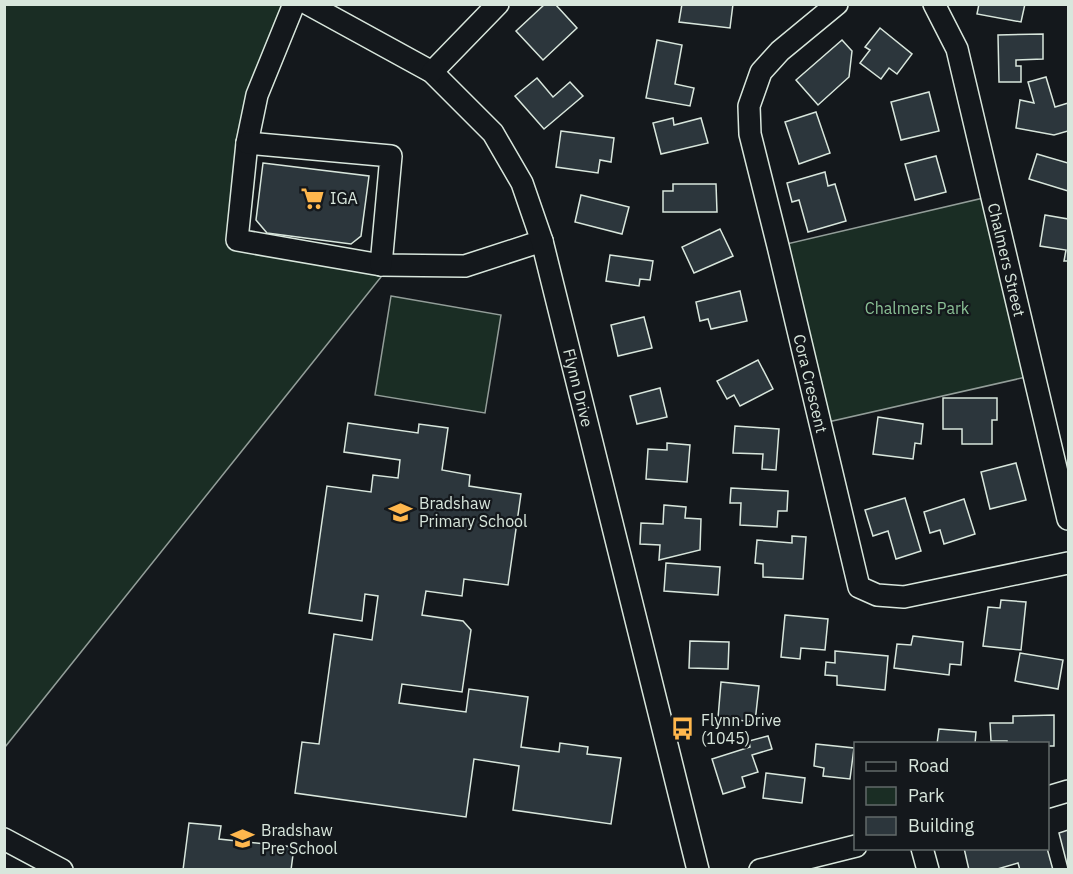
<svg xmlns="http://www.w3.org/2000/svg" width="1073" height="874" viewBox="0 0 1073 874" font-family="'IBM Plex Sans',sans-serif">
	<rect width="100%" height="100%" fill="#14181c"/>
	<g fill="#1a2d24" stroke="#939e99" stroke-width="1.5">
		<path d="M5 5H294L257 95 237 240 381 265V277L5 747Z"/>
		<path d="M992 196 1035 375 819 424 778 246Z"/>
		<path d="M391 296 501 315 485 413 375 395Z"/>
	</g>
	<g fill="#2c363c" stroke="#d8e6dc" stroke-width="1.5">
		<path d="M545 4H555L577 28 543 60 516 31Z"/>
		<path d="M682 4H733L730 28 679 22Z"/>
		<path d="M979 4H1025L1021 22 977 14Z"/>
		<path d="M880 28 912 54 897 74 889 68 881 79 860 63 870 50 865 47Z"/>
		<path d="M1043 34V59L1016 60V66H1021V82H999L998 35Z"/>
		<path d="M657 40 682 45 675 84 694 88 690 106 646 98Z"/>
		<path d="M842 40 852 51 849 77 818 105 796 80Z"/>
		<path d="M1046 77 1055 107 1068 103V131L1054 135 1016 128 1020 100 1034 103 1028 82Z"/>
		<path d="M537 78 553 97 570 82 583 96 544 129 515 96Z"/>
		<path d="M929 92 939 131 901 140 891 102Z"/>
		<path d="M816 112 830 153 799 164 785 122Z"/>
		<path d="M673 118 674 125 701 118 708 143 661 154 653 123Z"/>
		<path d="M561 131 614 138 611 162 600 160 598 173 556 167Z"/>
		<path d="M1037 154 1068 163V191L1029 179Z"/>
		<path d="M936 156 946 192 915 200 905 164Z"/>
		<path d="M263 163 369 176 361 236 351 244 267 233 256 220Z"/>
		<path d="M825 172 828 186 835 184 846 221 808 232 799 200 792 202 787 183Z"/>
		<path d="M673 184H716L717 212H663V191H673Z"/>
		<path d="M581 195 629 207 622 234 575 222Z"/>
		<path d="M1045 215 1068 219V261H1064L1066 250 1040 246Z"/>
		<path d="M720 229 733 256 694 273 682 247Z"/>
		<path d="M610 255 653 261 650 280 640 279 639 286 606 281Z"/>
		<path d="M740 291 747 321 711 329 708 319 700 321 696 302Z"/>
		<path d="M644 317 652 348 618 356 611 325Z"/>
		<path d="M758 360 773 389 740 406 734 395 727 399 717 381Z"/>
		<path d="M660 388 667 417 637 424 630 396Z"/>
		<path d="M943 398H997V420H992V444H962V429H943Z"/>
		<path d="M878 417 923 424 921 444 915 443 913 459 873 454Z"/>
		<path d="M348 423 418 433 419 424 448 428 442 470 470 475 469 486 521 494 508 585 464 579 462 596 426 591 422 615 463 621 471 630 462 692 402 684 399 703 466 712 469 689 528 697 521 747 559 752 560 743 588 747 587 754 621 758 611 824 513 810 519 766 474 759 466 817 295 793 302 742 319 744 334 634 372 640 378 596 365 594 362 621 309 613 327 486 371 492 373 475 398 478 400 460 344 452Z"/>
		<path d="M735 426 779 429 776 470 762 469 763 454 733 453Z"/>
		<path d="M667 443 690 445 687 482 646 479 648 449 667 450Z"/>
		<path d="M1016 463 1026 500 990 509 981 472Z"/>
		<path d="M731 488 788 491 787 511H778L777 527 740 525 741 503H730Z"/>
		<path d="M905 498 921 551 896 559 888 531 873 536 865 510Z"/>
		<path d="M964 499 975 534 944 544 940 530 930 533 924 512Z"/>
		<path d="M664 505 686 507 685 518 701 519 700 550 659 560 660 545 640 544 641 523 663 524Z"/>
		<path d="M792 536 806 537 803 579 763 577V564L755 563 757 540 792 543Z"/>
		<path d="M666 563 720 567 718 595 664 591Z"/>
		<path d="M1001 600 1026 602 1021 650 983 646 988 607 1000 608Z"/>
		<path d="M785 615 828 619 825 650 801 648 800 659 781 657Z"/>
		<path d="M913 636 963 642 961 665 950 664 949 675 894 668 897 644 911 645Z"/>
		<path d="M690 641 729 642 728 669 689 668Z"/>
		<path d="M835 651 888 656 885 690 837 685V676L825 675 826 662 835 663Z"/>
		<path d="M1020 653 1063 660 1058 689 1015 681Z"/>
		<path d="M721 682 759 686 755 722 718 718Z"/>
		<path d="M1054 715V746H1048V744H1007V741H991L990 723H1013V716Z"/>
		<path d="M939 729 976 732 975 744H937Z"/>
		<path d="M768 736 772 749 752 755 758 772 742 777 745 787 723 794 712 759 750 747 749 741Z"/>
		<path d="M816 744 854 748 850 779 823 776 824 768 814 766Z"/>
		<path d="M766 773 805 778 802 803 763 798Z"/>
		<path d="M189 823 221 826 219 839 294 847 291 870H183Z"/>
		<path d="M1068 830V868L1059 833Z"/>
		<path d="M964 848H1047L1053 870H1020L1018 863 994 870H969Z"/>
	</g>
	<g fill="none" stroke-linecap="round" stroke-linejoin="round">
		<defs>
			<g id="minor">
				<path d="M294 4 257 95 247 143 237 240 381 265 465 266 542 241"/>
				<path id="s1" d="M308 4 432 72 493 133 522 183 542 241 698 870"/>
				<path id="s2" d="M837 4 780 51 761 72 749 106 750 134 778 246 859 587 877 595 904 597 1068 563"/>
				<path id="s3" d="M934 4 957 49 1068 519"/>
				<path d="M432 72 498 4"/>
				<path d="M247 143 391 156 381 265"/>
				<path d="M1048 797 1068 791"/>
				<path d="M4 839 62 870"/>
				<path d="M922 848 928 870"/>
				<path d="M760 870 856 846"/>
			</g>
		</defs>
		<use href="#minor" stroke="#d8e6dc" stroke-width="24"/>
		<use href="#minor" stroke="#14181c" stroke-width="21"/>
	</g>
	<defs>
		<symbol id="supermarket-bare" viewBox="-9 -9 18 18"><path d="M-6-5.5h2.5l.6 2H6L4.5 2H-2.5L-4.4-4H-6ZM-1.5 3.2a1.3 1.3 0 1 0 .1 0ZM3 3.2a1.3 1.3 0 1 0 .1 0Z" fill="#ffb74d" stroke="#14181c" stroke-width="2.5" paint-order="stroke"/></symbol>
		<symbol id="school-bare" viewBox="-9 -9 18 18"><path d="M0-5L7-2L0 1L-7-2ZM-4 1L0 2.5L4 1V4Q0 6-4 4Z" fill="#ffb74d" stroke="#14181c" stroke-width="2.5" paint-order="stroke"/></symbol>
		<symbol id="bus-bare" viewBox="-9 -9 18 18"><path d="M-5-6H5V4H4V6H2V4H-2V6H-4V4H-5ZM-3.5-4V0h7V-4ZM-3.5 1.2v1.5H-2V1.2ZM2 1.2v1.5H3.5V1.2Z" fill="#ffb74d" stroke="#14181c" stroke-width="2.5" paint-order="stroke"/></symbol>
	</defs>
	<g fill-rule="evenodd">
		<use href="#supermarket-bare" x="296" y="182" width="33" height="33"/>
		<use href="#school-bare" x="384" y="496" width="33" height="33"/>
		<use href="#bus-bare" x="666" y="712" width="33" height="33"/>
		<use href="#school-bare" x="226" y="822" width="33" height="33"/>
	</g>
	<g text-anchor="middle" stroke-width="4.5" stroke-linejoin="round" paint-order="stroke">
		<g font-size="16" fill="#d8e6dc" stroke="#14181c" text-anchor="start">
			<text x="330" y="204">IGA</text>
			<text x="419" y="509">Bradshaw<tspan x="419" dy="18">Primary School</tspan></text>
			<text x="701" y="726">Flynn Drive<tspan x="701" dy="18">(1045)</tspan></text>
			<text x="261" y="836">Bradshaw<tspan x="261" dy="18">Pre School</tspan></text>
		</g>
		<g font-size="16" fill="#d8e6dc" stroke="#14181c">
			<text dy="6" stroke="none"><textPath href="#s3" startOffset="267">Chalmers Street</textPath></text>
			<text dy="6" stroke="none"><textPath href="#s2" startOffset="423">Cora Crescent</textPath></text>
			<text dy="6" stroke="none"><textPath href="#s1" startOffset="498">Flynn Drive</textPath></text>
		</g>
		<g font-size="16" fill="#8ac095" stroke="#14181c">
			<text x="917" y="314">Chalmers Park</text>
		</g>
	</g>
	<rect width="1073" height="874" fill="none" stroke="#d8e6dc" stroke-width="12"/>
	<rect x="854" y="742" width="195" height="108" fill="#14181c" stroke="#626a69" stroke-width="1.5"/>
	<rect x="866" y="762" width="30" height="9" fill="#14181c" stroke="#626a69" stroke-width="1.5"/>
	<text x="908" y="772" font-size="18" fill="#d8e6dc">Road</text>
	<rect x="866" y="787" width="30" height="18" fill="#1a2d24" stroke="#626a69" stroke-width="1.5"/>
	<text x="908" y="802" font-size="18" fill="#d8e6dc">Park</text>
	<rect x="866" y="817" width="30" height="18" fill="#2c363c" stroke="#626a69" stroke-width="1.5"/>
	<text x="908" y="832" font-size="18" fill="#d8e6dc">Building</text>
</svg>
